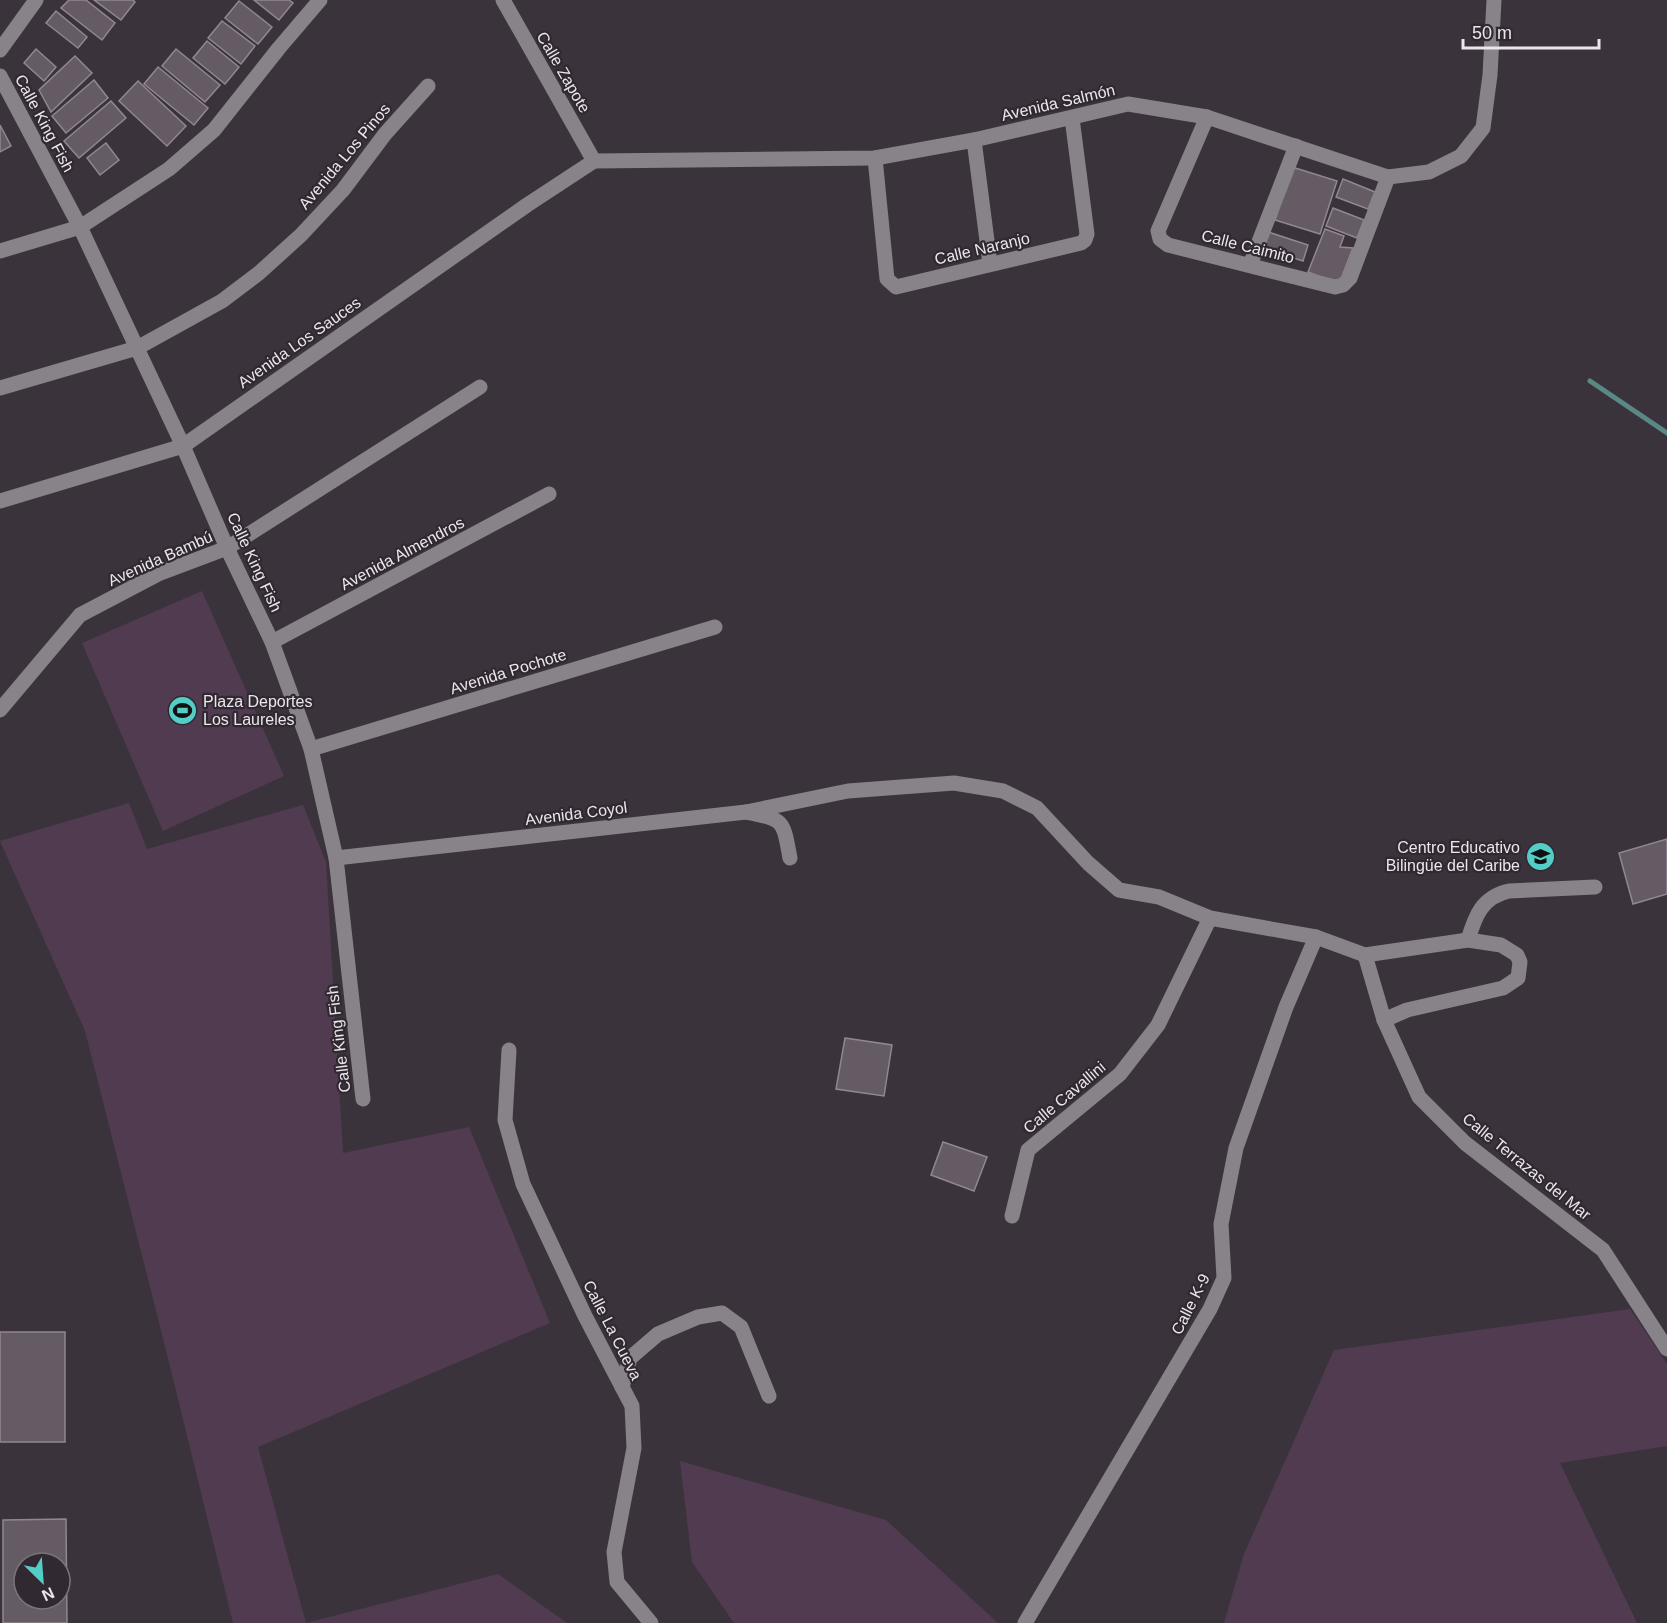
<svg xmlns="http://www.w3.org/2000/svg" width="1667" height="1623" viewBox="0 0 1667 1623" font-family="Arial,sans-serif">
	<rect width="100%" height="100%" fill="#3b333b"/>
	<g fill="#513b51">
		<path d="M202 591 284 776 163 831 82 643Z"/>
		<path d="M129 803 147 849 303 805 326 862 343 1153 469 1127 550 1323 258 1447 306 1623H233L164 1342 85 1031 0 841Z"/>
		<path d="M1630 1309 1667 1364V1446L1560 1463 1637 1623H1224L1244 1554 1334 1350Z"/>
		<path d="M680 1461 886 1520 998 1623H734L692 1562Z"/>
		<path d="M498 1574 567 1623H306Z"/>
	</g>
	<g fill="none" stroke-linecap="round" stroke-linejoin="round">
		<path stroke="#5a8885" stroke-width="5" d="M1590 381 1667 433"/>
	</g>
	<g fill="#645b64" stroke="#918791" stroke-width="1.5" fill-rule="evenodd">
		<path d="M69 0H86L115 23 102 40 61 8Z"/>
		<path d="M94 0H133L135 2 121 20Z"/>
		<path d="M254 0H289L293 3 279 20Z"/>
		<path d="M239 1 272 27 258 44 225 18Z"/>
		<path d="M56 11 87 37 78 48 46 23Z"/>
		<path d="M222 21 255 46 241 64 208 38Z"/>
		<path d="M207 41 239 67 225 84 193 58Z"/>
		<path d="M36 49 56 67 44 81 24 63Z"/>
		<path d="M176 49 220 85 205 102 162 66Z"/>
		<path d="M75 56 92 73 51 112 39 90Z"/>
		<path d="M158 67 208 108 194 125 144 84Z"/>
		<path d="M94 80 108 98 66 133 52 116Z"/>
		<path d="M138 81 186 126 167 146 119 101Z"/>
		<path d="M111 101 126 118 79 158 64 141Z"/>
		<path d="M0 125 11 146 0 152Z"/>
		<path d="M106 143 119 160 100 175 87 158Z"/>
		<path d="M1292 167 1337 181 1320 234 1275 220Z"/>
		<path d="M1343 179 1375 192 1368 209 1336 197Z"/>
		<path d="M1333 208 1364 220 1357 238 1326 226Z"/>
		<path d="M1325 229 1344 236 1340 247 1353 248 1339 284 1308 272Z"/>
		<path d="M1268 232 1308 245 1303 261 1263 248Z"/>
		<path d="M1667 839V894L1633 904 1619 853Z"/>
		<path d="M845 1038 892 1045 884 1096 836 1089Z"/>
		<path d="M943 1142 987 1157 974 1191 931 1175Z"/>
		<rect x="0" y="1332" width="65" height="110"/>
		<path d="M66 1519 67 1623H3V1520ZM24 1563H60V1599H24Z"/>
	</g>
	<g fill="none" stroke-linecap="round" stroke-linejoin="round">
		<g stroke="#888388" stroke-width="15">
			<path d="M503 0 594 161"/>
			<path d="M0 50 36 0"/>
			<path d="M0 76 80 227 183 446 227 548 272 642 311 749 336 858 363 1099"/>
			<path d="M1207 117 1158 231 1160 239 1168 245 1335 287 1343 285 1350 278 1388 177"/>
			<path d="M974 140 990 264"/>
			<path d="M875 158 887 279 896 287 1081 243 1085 240 1087 234 1072 118"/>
			<path d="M594 161 875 158 974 140 1128 104 1207 117 1388 177 1429 172 1461 156 1483 128 1490 75 1494 0"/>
			<path d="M0 251 80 227 169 169 214 130 279 48 320 0"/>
			<path d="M1250 265 1296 146"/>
			<path d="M0 388 137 348 222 301 259 273 301 235 343 190 385 134 428 86"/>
			<path d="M0 501 183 446 527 205 594 161"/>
			<path d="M272 642 549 494"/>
			<path d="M0 710 80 615 158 574 227 548 480 387"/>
			<path d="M311 749 715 627"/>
			<path d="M746 812 848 791 954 783 1003 791 1037 808 1088 863 1119 890 1159 897 1210 918 1316 937 1365 955 1468 940 1501 945 1517 955 1520 962 1518 978 1503 988 1407 1010 1384 1020"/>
			<path d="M336 858 746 812C785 819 783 821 790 858"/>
			<path d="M1468 940C1475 916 1482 897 1509 891L1595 887"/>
			<path d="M1365 955 1384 1020 1419 1097 1465 1143 1603 1250 1667 1349"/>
			<path d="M509 1050 505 1120 523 1184 585 1316 632 1406 634 1448 614 1552 617 1582 651 1623"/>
			<path d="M1012 1216 1028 1150 1120 1074 1158 1025 1210 918"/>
			<path d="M622 1387 630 1358 658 1334 698 1317 722 1313 741 1327 769 1396"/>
			<path d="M1025 1623 1210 1309 1224 1278 1221 1224 1236 1148 1286 1007 1316 937"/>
		</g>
	</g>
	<defs>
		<symbol id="stadium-disc" viewBox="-11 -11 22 22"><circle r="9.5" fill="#54cdc7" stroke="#312931"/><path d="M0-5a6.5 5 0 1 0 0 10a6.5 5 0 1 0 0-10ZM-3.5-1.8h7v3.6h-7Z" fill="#111"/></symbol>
		<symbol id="university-disc" viewBox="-11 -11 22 22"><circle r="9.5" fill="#54cdc7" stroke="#312931"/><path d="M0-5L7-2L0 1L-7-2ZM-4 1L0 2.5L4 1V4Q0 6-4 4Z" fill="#111"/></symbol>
	</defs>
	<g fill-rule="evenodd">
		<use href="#stadium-disc" x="166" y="694" width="33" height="33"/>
		<use href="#university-disc" x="1524" y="840" width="33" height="33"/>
	</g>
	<g text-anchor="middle" stroke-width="4.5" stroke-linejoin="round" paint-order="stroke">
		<g font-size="16" fill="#ebe6eb" stroke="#312931">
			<text transform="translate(564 72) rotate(60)" y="6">Calle Zapote</text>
			<text transform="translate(1058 102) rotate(-13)" y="6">Avenida Salmón</text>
			<text transform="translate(45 123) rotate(62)" y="6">Calle King Fish</text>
			<text transform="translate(344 156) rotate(-50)" y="6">Avenida Los Pinos</text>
			<text transform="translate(1248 246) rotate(14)" y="6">Calle Caimito</text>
			<text transform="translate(982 248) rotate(-13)" y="6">Calle Naranjo</text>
			<text transform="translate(299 342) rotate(-35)" y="6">Avenida Los Sauces</text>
			<text transform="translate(402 553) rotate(-28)" y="6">Avenida Almendros</text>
			<text transform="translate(160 558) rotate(-24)" y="6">Avenida Bambú</text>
			<text transform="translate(255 562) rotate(65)" y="6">Calle King Fish</text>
			<text transform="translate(508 671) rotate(-17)" y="6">Avenida Pochote</text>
			<text transform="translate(576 813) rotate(-7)" y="6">Avenida Coyol</text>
			<text transform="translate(338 1039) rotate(-97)" y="6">Calle King Fish</text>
			<text transform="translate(1064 1097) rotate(-40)" y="6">Calle Cavallini</text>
			<text transform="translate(1527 1166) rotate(39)" y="6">Calle Terrazas del Mar</text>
			<text transform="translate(1190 1304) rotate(-63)" y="6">Calle K-9</text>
			<text transform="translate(613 1330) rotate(63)" y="6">Calle La Cueva</text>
		</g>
		<g font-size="16" fill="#ebe6eb" stroke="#312931" text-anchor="start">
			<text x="203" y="707">Plaza Deportes<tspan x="203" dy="18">Los Laureles</tspan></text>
			<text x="1520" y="853" text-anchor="end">Centro Educativo<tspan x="1520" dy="18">Bilingüe del Caribe</tspan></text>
		</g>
	</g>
	<g transform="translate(42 1581) rotate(155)"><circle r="28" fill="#312931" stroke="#7b757b" stroke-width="1.5"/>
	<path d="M0-4.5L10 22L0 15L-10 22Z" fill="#54cdc7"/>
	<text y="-9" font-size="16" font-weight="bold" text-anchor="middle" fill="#ebe6eb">N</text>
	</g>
	<path d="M1463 39v9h136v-9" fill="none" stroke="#ebe6eb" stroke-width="3"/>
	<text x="1472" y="39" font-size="18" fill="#ebe6eb" stroke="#312931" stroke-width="4.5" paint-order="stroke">50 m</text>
</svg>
